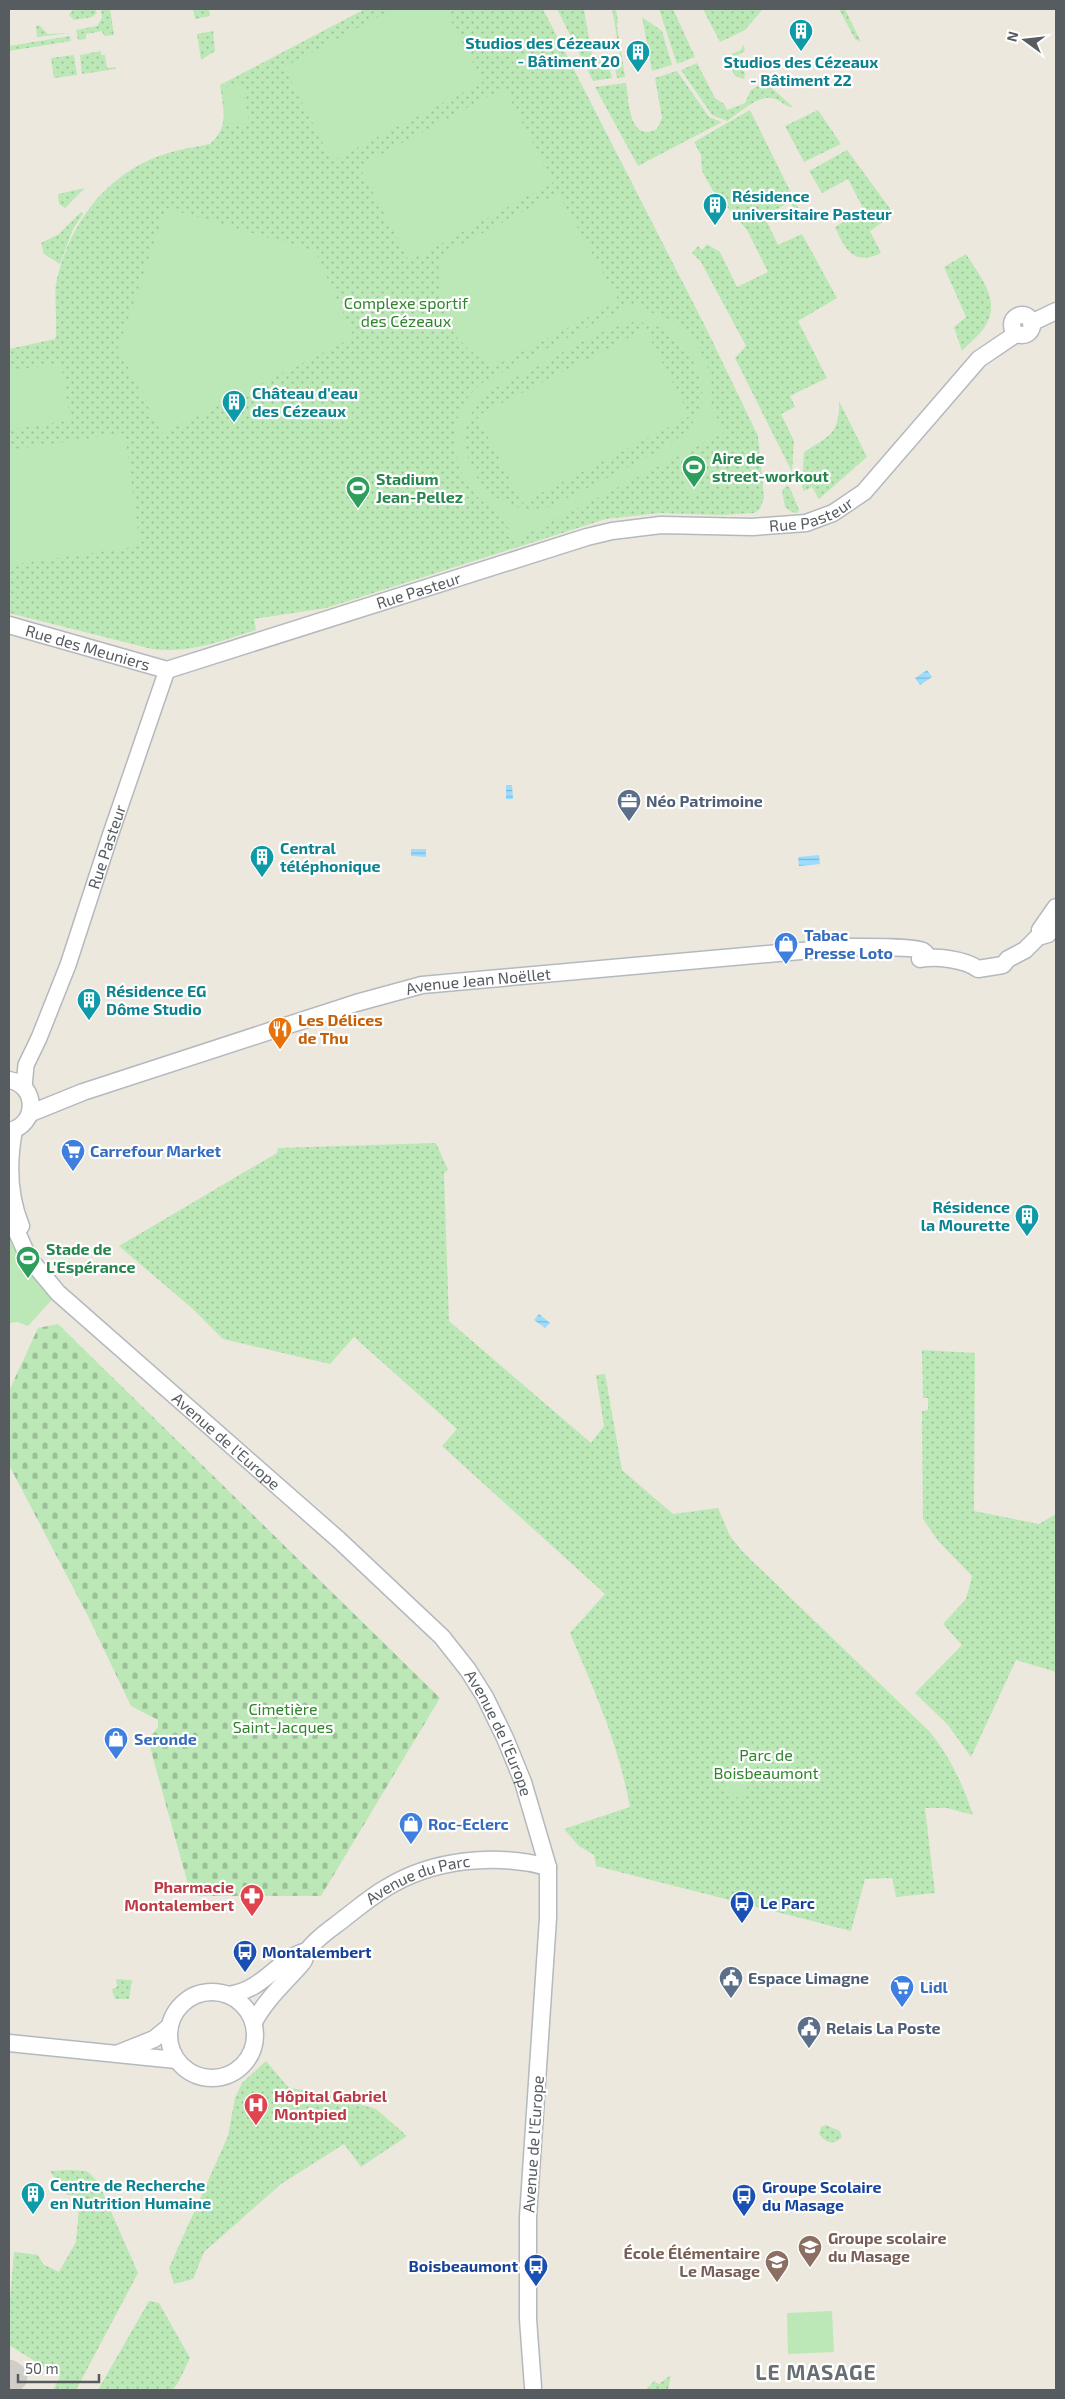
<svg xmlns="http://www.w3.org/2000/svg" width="1065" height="2399" viewBox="0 0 1065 2399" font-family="'Exo 2',sans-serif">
	<defs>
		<pattern id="grass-dots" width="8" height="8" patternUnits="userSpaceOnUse" patternTransform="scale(1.25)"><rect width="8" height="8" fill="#bbe8b6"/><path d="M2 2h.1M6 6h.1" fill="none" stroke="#9bbf97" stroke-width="1.8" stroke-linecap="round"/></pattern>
		<pattern id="cemetery-stones" width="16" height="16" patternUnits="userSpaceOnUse" patternTransform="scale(1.25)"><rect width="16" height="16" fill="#bbe8b6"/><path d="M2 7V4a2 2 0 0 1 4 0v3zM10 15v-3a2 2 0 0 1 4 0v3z" fill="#9bbf97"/></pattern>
		<pattern id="water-rules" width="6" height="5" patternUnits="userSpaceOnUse" patternTransform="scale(1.25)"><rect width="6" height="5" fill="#9bddff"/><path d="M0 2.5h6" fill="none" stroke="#81b6d2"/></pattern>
	</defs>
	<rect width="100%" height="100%" fill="#ede8dd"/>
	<g fill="url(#grass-dots)">
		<path d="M73 9H95L97 13 92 17 74 20 69 15Z"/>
		<path d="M101 9H110L114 35 104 36 102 31 86 34V39L78 40 76 30 97 26 102 18Z"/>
		<path d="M193 9H209L210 16 195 19Z"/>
		<path d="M365 9H543L706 328 758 436 764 498 760 509 754 513 720 515 660 513 606 519 326 608 254 619 256 630C221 641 188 654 152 649L9 613V349L55 339C58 334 54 295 56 283 69 224 106 173 165 154 180 149 195 147 210 144 230 127 223 108 220 85Z"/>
		<path d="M557 9H584L592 56 600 57 602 70H610L612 78 593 81Z"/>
		<path d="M612 9H616L618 22 617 26 625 77 617 78 615 68 622 67Z"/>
		<path d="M659 9H674V11L695 57 677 64Z"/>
		<path d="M703 9H761L762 10 745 30 720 42Z"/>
		<path d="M839 9H845L861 42 855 39Z"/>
		<path d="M642 17 662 31 672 65 652 71Z"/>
		<path d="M39 25 48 34 70 33 37 37 36 26Z"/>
		<path d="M213 31 215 51 201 60 197 34Z"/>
		<path d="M70 36 71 41 9 51V46Z"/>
		<path d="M743 44 745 51 736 56 745 74 744 79 735 76 724 55 728 56 741 50Z"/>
		<path d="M101 51V55H105L107 68 116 67V69L82 74 80 55Z"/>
		<path d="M74 55 77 75 54 78 51 58Z"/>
		<path d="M697 63 715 98 724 104 727 110 745 103 751 90 765 82 793 107C786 108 780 99 772 98 758 95 738 114 727 121L712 115 681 70Z"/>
		<path d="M677 71 709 117 722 122 638 166 595 87 626 83C629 102 629 143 657 129L662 118 655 78Z"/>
		<path d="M750 110 800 211 796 214 790 202 764 216 778 245 802 234 837 298 798 321 827 378 790 396 795 407 781 414 794 441 792 472 735 358 746 346 701 262 692 253 698 246 702 250 707 244 720 252 737 287 768 272 747 230 713 191 702 171 701 155 694 142Z"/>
		<path d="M818 110 841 144 804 162 785 126Z"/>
		<path d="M847 150 894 214 870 231 881 253C854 266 845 250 835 227L864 210 848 179 822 193 809 171Z"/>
		<path d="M85 188 65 208 59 204 58 194Z"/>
		<path d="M81 212 83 214 73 229 60 264 44 254 41 243 59 234Z"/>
		<path d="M966 254C980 277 1003 301 984 328 978 337 969 343 962 351L954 327 966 317 944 267Z"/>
		<path d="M839 401 867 457 819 499 812 487 804 491 802 487 804 452C829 436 840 434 839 401Z"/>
		<path d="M787 486 790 488 799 510 797 513 792 512 785 507 782 490Z"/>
		<path d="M436 1143 448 1170 444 1173 449 1321 591 1443 604 1426 596 1375 605 1374 622 1470 673 1514 718 1508 730 1536 743 1552 930 1732C950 1757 963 1784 973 1815L947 1808H925L935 1893 896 1897 892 1878 865 1879 851 1931 596 1866 594 1855 579 1846 564 1829 630 1807C618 1742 595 1693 570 1633L605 1594 442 1446 457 1429 354 1337 330 1364 223 1339 194 1310 119 1246 277 1153 278 1148Z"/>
		<path d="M922 1350 975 1353 974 1511 1039 1524 1056 1514V1672L1016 1660 971 1757 948 1725 915 1693 962 1645 943 1624 966 1599 972 1576 939 1542 923 1519 922 1411 928 1410V1398H923Z"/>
		<path d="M116 1979 132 1980 129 1999H115L112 1989 117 1987Z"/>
		<path d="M266 2061 289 2088 320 2092 376 2109 407 2136 361 2167 344 2144 281 2184 204 2252 193 2279 174 2284 169 2268 228 2136 235 2098 242 2083Z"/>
		<path d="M826 2125 840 2131 842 2137C833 2146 826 2143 819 2134L821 2127Z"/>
		<path d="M69 2170 87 2171 98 2182 138 2273 76 2390H53L60 2377 9 2345V2312L14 2252 38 2255 43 2264 59 2272 76 2242 80 2196 67 2195 50 2171Z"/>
		<path d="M149 2301 159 2303 190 2358 178 2383 172 2390H98Z"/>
		<path d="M671 2375 668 2390H646L654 2381 659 2384Z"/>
	</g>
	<path fill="url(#cemetery-stones)" d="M58 1324 440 1698 321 1896H198L189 1888 148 1740 158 1727V1720L131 1706 88 1616 9 1465V1391L38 1328Z"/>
	<g fill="#bbe8b6" fill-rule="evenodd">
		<path d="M393 9H445L483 82 332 161 284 67Z"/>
		<path d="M243 84 249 123 228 126 222 88Z"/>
		<path d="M504 88 554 182 409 261 359 166Z"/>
		<path d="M558 193 619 301 491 368C480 358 466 348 457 337 439 313 438 284 439 256Z"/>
		<path d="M166 208 315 251 354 337 162 434 118 348Z"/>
		<path d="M640 300 645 311C680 317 705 346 711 380 713 389 710 399 712 407 715 415 721 424 725 432L514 541C510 534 507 524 502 517 497 510 481 503 473 492 447 457 447 407 485 381ZM635 322C659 322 678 336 690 356 727 421 673 443 626 468 601 481 576 494 551 506 499 524 448 463 471 414 475 406 481 399 488 393 501 383 519 376 535 368 561 354 606 325 635 322Z"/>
		<path d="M645 329 690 416 522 503 477 416Z"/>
		<path d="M61 363 70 420 9 430V371Z"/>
		<path d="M125 433 140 546 9 565V450Z"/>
		<path d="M698 478 704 491 689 497 684 484Z"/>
		<path d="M9 1213 58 1293 28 1326 17 1322 9 1323Z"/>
		<path d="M741 1760 758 1769 740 1799 725 1789Z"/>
		<path d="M832 2311 834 2352 788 2354 787 2313Z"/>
	</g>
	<g fill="url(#water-rules)">
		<path d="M927 670 932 677 920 685 915 678Z"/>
		<path d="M506 785H512L513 799H506Z"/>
		<path d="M411 849H426V857L411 856Z"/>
		<path d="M819 855 820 864 799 866 798 857Z"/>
		<path d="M539 1314 550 1323 545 1328 534 1320Z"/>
	</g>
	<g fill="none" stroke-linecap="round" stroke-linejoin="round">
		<path stroke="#d0cec8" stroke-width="29" d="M9 2374 13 2377"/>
		<defs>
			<g id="tertiary">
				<path id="s1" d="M24 1087 26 1065 39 1038 68 965 110 836 167 670"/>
			</g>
			<g id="secondary">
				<circle cx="1022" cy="325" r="10"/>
				<path d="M1031 323 1056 311"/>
				<path id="s2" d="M9 625 167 670 587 537 612 531 661 525 752 527 806 523 833 513 864 492 979 359 1016 334"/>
				<path d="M1040 930 1056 907"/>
				<path d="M920 959C936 956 964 959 978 969L1003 965 1008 959 1025 950 1038 937 1048 934 1056 922"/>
				<path d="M9 1080C38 1085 38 1125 9 1131"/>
				<path id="s3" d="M31 1113 83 1092 356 1003 422 985 845 947C858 947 915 946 923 951 924 951 928 956 928 957"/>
				<path d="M14 1130C8 1162 8 1195 21 1226"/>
				<path id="s4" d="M9 1214 28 1257 58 1293 339 1540 442 1637 468 1670 485 1697 505 1738 523 1782 548 1867V1918L528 2217V2319L533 2387"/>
				<circle cx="212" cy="2035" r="43"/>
				<path d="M228 1995C265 1990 278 1958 307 1951"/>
				<path id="s5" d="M254 2022C266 1999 285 1983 302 1963 306 1959 305 1954 308 1950 317 1937 334 1927 346 1917 359 1907 372 1896 386 1888 433 1859 495 1853 548 1867"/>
				<path d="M9 2043 176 2060"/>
				<path d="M119 2053 154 2039 170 2026"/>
			</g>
		</defs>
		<use href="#tertiary" stroke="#b4b8bd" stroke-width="18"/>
		<use href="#secondary" stroke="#b4b9bf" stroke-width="19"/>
		<use href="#tertiary" stroke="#fff" stroke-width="15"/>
		<use href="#secondary" stroke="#fff" stroke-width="16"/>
	</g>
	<defs>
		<symbol id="building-pin" viewBox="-11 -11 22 30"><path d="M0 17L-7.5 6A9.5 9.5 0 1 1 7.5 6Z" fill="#0f9aa8" stroke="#fff"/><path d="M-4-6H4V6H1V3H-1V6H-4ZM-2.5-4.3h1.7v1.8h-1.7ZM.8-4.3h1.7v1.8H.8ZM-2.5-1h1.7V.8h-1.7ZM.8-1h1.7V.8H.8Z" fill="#fff"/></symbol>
		<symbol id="stadium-pin" viewBox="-11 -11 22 30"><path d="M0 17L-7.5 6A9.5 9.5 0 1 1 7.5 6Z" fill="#2e9e5b" stroke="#fff"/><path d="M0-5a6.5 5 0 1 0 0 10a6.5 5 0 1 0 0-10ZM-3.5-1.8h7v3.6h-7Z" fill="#fff"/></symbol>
		<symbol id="office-pin" viewBox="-11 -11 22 30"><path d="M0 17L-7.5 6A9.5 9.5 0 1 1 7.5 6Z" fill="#5c6f8a" stroke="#fff"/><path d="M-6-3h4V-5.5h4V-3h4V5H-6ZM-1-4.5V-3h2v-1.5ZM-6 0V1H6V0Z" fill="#fff"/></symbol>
		<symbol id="shop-pin" viewBox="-11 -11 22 30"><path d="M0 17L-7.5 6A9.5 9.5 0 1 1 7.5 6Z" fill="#3f7fe0" stroke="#fff"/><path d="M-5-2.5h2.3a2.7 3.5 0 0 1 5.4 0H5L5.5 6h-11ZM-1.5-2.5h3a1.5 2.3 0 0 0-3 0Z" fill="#fff"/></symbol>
		<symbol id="restaurant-pin" viewBox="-11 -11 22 30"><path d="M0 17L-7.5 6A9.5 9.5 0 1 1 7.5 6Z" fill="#e8710a" stroke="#fff"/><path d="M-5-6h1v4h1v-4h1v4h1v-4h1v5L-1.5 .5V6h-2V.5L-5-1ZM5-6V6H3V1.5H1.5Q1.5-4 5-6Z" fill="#fff"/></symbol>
		<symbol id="supermarket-pin" viewBox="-11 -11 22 30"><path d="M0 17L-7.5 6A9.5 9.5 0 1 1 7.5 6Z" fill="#3f7fe0" stroke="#fff"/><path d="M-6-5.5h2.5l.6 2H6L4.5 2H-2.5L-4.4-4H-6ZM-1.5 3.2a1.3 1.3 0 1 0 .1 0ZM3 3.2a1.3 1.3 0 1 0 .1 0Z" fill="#fff"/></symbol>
		<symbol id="pharmacy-pin" viewBox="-11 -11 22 30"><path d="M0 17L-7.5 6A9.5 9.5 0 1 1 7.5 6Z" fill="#e0444e" stroke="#fff"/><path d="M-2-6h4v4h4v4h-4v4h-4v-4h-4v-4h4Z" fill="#fff"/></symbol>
		<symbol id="bus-pin" viewBox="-11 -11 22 30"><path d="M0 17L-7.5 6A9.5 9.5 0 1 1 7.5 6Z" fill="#1a4fb4" stroke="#fff"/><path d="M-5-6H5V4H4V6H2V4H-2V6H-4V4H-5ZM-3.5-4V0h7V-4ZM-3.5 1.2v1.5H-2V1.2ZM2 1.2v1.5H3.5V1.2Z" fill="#fff"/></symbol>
		<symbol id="civic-pin" viewBox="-11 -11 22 30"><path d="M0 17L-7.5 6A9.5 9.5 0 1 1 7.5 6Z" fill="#5c6f8a" stroke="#fff"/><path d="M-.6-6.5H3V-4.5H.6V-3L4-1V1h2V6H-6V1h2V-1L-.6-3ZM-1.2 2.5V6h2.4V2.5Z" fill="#fff"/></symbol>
		<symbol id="hospital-pin" viewBox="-11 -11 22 30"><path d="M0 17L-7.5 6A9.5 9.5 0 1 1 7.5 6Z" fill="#e0444e" stroke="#fff"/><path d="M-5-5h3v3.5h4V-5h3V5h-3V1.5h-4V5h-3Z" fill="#fff"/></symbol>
		<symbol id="school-pin" viewBox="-11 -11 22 30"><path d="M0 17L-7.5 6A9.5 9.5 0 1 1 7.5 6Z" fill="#8d6e63" stroke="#fff"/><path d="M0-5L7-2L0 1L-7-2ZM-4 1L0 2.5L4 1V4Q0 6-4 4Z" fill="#fff"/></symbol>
	</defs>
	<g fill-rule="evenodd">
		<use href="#building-pin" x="787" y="17" width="28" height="38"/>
		<use href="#building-pin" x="624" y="38" width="28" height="38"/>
		<use href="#building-pin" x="701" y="191" width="28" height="38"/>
		<use href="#building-pin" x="220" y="388" width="28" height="38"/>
		<use href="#stadium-pin" x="680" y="453" width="28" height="38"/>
		<use href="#stadium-pin" x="344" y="474" width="28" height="38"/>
		<use href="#office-pin" x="615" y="787" width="28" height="38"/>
		<use href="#building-pin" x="248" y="843" width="28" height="38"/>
		<use href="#shop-pin" x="772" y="930" width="28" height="38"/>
		<use href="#building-pin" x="75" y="986" width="28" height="38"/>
		<use href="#restaurant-pin" x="266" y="1015" width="28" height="38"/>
		<use href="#supermarket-pin" x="59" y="1137" width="28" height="38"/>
		<use href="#building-pin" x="1013" y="1202" width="28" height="38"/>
		<use href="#stadium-pin" x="14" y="1244" width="28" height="38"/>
		<use href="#shop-pin" x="102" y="1725" width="28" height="38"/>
		<use href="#shop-pin" x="397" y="1810" width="28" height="38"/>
		<use href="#pharmacy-pin" x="238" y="1882" width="28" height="38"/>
		<use href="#bus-pin" x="728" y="1889" width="28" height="38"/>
		<use href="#bus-pin" x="231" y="1938" width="28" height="38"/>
		<use href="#civic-pin" x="717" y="1964" width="28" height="38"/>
		<use href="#supermarket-pin" x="888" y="1973" width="28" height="38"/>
		<use href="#civic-pin" x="795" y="2014" width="28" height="38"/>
		<use href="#hospital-pin" x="242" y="2091" width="28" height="38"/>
		<use href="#building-pin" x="19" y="2180" width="28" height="38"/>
		<use href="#bus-pin" x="730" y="2182" width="28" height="38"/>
		<use href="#school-pin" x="796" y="2233" width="28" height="38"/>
		<use href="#school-pin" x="763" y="2248" width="28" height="38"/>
		<use href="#bus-pin" x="522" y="2252" width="28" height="38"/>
	</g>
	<g text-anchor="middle" stroke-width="4.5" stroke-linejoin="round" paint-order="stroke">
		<g font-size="16" font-weight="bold" fill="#0d838f" stroke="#fff" text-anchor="start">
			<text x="620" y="49" text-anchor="end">Studios des Cézeaux<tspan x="620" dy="18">- Bâtiment 20</tspan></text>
			<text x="801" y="68" text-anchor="middle">Studios des Cézeaux<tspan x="801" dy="18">- Bâtiment 22</tspan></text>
			<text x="732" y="202">Résidence<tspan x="732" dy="18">universitaire Pasteur</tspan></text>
			<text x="252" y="399">Château d'eau<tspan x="252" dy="18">des Cézeaux</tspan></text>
			<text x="280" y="854">Central<tspan x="280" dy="18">téléphonique</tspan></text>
			<text x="106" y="997">Résidence EG<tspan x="106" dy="18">Dôme Studio</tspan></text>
			<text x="1010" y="1213" text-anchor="end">Résidence<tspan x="1010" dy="18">la Mourette</tspan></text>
			<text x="50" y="2191">Centre de Recherche<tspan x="50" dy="18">en Nutrition Humaine</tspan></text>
		</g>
		<g font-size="16" fill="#2f852b" stroke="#fff">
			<text x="406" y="309">Complexe sportif<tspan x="406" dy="18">des Cézeaux</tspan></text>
			<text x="283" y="1715">Cimetière<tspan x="283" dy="18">Saint-Jacques</tspan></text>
			<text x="766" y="1761">Parc de<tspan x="766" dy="18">Boisbeaumont</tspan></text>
		</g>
		<g font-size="16" font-weight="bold" fill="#27864d" stroke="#fff" text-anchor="start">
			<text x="712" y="464">Aire de<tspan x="712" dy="18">street-workout</tspan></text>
			<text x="376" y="485">Stadium<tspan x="376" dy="18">Jean-Pellez</tspan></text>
			<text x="46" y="1255">Stade de<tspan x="46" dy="18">L'Espérance</tspan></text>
		</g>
		<g font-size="16" fill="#575c61" stroke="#fff">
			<text dy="6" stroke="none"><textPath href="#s2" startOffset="832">Rue Pasteur</textPath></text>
			<text dy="6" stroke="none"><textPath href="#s2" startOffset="428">Rue Pasteur</textPath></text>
			<text dy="6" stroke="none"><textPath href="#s2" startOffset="82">Rue des Meuniers</textPath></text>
			<text dy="6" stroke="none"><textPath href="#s1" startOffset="255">Rue Pasteur</textPath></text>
			<text dy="6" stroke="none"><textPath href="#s3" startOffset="468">Avenue Jean Noëllet</textPath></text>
			<text dy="6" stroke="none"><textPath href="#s4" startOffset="318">Avenue de l'Europe</textPath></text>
			<text dy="6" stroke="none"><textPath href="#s4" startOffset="722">Avenue de l'Europe</textPath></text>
			<text dy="6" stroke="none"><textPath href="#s5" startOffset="224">Avenue du Parc</textPath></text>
			<text transform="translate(533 2144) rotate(-86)" y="6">Avenue de l'Europe</text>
		</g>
		<g font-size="16" font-weight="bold" fill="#4e5e75" stroke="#fff" text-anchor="start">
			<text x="646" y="807">Néo Patrimoine</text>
			<text x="748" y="1984">Espace Limagne</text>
			<text x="826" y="2034">Relais La Poste</text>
		</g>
		<g font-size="16" font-weight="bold" fill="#366cbe" stroke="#fff" text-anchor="start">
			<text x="804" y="941">Tabac<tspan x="804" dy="18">Presse Loto</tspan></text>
			<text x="90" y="1157">Carrefour Market</text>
			<text x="134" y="1745">Seronde</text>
			<text x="428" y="1830">Roc-Eclerc</text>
			<text x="920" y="1993">Lidl</text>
		</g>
		<g font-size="16" font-weight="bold" fill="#c56008" stroke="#fff" text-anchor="start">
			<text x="298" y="1026">Les Délices<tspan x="298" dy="18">de Thu</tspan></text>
		</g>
		<g font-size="16" font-weight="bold" fill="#be3a42" stroke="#fff" text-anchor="end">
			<text x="234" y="1893">Pharmacie<tspan x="234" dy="18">Montalembert</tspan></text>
			<text x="274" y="2102" text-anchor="start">Hôpital Gabriel<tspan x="274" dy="18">Montpied</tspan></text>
		</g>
		<g font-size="16" font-weight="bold" fill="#164399" stroke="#fff" text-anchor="start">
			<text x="760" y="1909">Le Parc</text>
			<text x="262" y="1958">Montalembert</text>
			<text x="762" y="2193">Groupe Scolaire<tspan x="762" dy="18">du Masage</tspan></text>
			<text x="518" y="2272" text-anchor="end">Boisbeaumont</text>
		</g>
		<g font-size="16" font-weight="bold" fill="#785e54" stroke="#fff" text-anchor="start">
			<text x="828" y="2244">Groupe scolaire<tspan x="828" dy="18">du Masage</tspan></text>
			<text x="760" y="2259" text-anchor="end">École Élémentaire<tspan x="760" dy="18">Le Masage</tspan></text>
		</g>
		<g font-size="21" font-weight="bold" letter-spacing="1" fill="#686f73" stroke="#fff">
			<text x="816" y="2380">LE MASAGE</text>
		</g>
	</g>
	<rect width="1065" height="2399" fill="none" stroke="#575c61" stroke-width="20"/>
	<g transform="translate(1025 40) rotate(285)" stroke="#ffffff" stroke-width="4" paint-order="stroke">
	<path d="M0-4L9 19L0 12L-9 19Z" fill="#575c61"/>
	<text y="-8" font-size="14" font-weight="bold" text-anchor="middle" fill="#575c61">N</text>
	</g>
	<path d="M18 2374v8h81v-8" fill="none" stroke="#575c61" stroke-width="2.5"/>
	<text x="25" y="2374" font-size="15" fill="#575c61" stroke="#ffffff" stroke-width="4" paint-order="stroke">50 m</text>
</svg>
